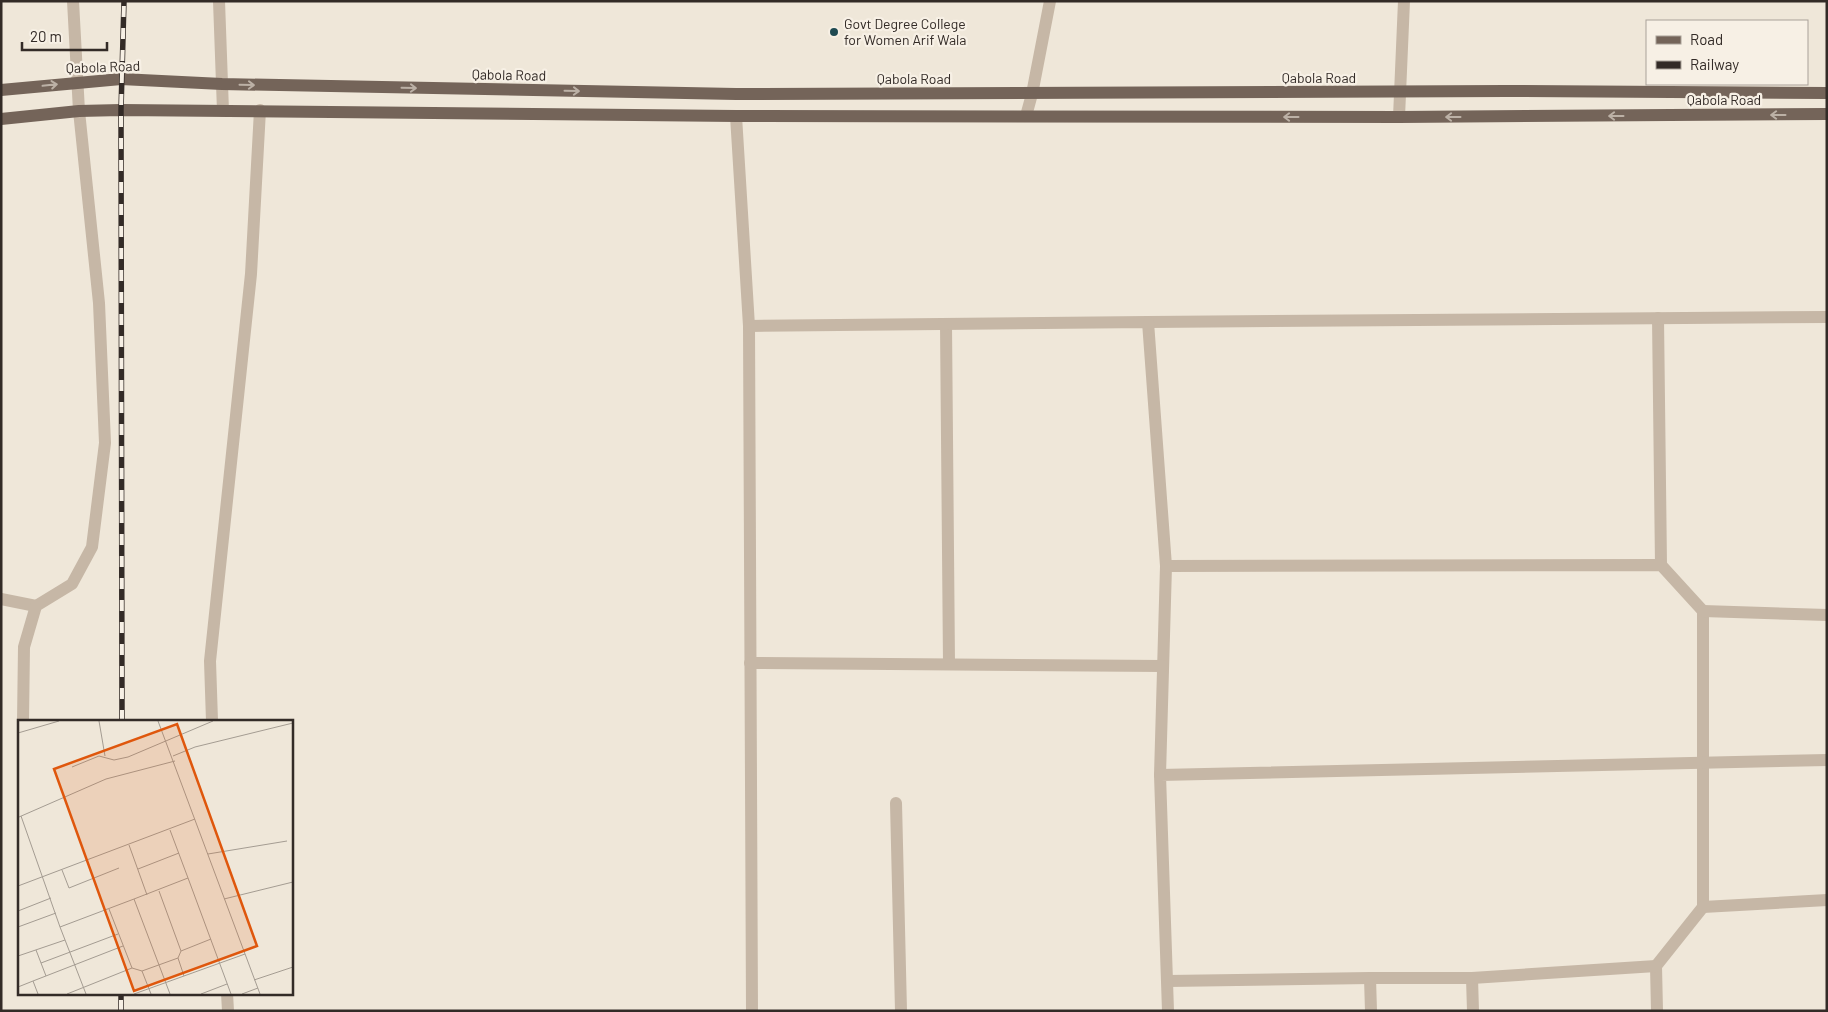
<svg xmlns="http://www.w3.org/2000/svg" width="1828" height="1012" viewBox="0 0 1828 1012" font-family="Barlow,sans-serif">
	<rect width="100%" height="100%" fill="#efe7d9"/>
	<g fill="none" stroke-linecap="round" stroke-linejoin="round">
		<g stroke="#c6b7a6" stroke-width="12">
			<path d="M219 1 223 111"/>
			<path d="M736 116 749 326 752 1011"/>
			<path d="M1026 116 1032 94 1050 1"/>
			<path d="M1399 117 1404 1"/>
			<path d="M1658 318 1661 565"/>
			<path d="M1148 322 1827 317"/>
			<path d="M946 324 949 664"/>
			<path d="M749 326 1148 322 1166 566 1160 775"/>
			<path d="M1166 566 1661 565 1703 611V907L1656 966 1657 1011"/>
			<path d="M1 599 36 606"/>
			<path d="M1703 611 1827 615"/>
			<path d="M750 663 1163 666"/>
			<path d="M23 721 24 647 36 606 72 584 92 547 105 443 99 303 79 111 73 1"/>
			<path d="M212 721 210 661 251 274 260 110"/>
			<path d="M896 803 901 1011"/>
			<path d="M1703 907 1827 900"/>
			<path d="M1370 978 1371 1011"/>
			<path d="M1472 978 1473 1011"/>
			<path d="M1168 981 1370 978H1472L1656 966"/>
			<path d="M227 993 228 1011"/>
			<path d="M1168 1011 1160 775 1827 760"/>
		</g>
		<g stroke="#746459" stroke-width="12">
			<path d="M1 90 121 79 222 84 736 94 1506 91 1827 93"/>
			<path d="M1 119 79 111 121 110 736 116 1399 117 1827 114"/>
		</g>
		<defs>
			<g id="rail">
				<path d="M122 721 121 110 124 1"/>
				<path d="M121 1011V993"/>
			</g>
		</defs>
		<use href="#rail" stroke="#332b27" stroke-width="5.5"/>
		<use href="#rail" stroke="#f7f0e5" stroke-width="4" stroke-dasharray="11" stroke-linecap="butt"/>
	</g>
	<defs><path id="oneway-shaft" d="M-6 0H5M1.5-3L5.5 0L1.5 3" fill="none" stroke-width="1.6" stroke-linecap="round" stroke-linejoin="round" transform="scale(1.25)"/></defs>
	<g stroke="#bcb1a6">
		<use href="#oneway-shaft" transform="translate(50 85) rotate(-6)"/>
		<use href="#oneway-shaft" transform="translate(247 85) rotate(1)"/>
		<use href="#oneway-shaft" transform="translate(409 88) rotate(1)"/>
		<use href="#oneway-shaft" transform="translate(572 91) rotate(1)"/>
		<use href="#oneway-shaft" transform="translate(1778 115) rotate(180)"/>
		<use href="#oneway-shaft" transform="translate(1616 116) rotate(180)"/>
		<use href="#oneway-shaft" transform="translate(1291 117) rotate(-180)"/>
		<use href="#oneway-shaft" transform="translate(1453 117) rotate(180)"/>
	</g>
	<circle fill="#1f4a51" stroke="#f7f0e5" stroke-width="2" cx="834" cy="32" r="5"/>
	<g text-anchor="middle" stroke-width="4.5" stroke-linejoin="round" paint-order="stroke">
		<g font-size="14" fill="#332b27" stroke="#f7f0e5" text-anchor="start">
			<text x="844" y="29">Govt Degree College<tspan x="844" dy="16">for Women Arif Wala</tspan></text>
		</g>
		<g font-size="14" fill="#332b27" stroke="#f7f0e5">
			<text transform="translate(103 67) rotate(-2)" y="5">Qabola Road</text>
			<text transform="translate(509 75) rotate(1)" y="5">Qabola Road</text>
			<text x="1319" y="83">Qabola Road</text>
			<text x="914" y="84">Qabola Road</text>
			<text x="1724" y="105">Qabola Road</text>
		</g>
	</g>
	<g transform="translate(18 720)">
		<rect width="275" height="275" fill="#efe7d9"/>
		<path fill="none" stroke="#a49c92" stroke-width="1" d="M81 1 87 36M140 1 242 274M0 13 41 1M155 36 177 27 275 3M54 47 81 36 96 40 110 37 195 1M3 96 42 207 116 179 152 274M1 97 88 59 157 41M111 125 129 175M190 134 269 121M120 149 161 133M44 150 51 168 101 148M170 158 213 274M0 166 177 99M116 179 170 158 152 110M206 179 275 162M91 189 114 248M0 191 33 178M0 207 38 193M42 207 68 274M18 230 28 256M163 231 193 219M0 236 47 220M160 238 166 256M23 243 100 214M124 251 133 274M236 260 275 247M15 261 105 226M0 267 15 261 20 274M49 274 114 248 124 251 160 238 163 231 141 171M116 274 227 234M183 274 209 264M224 274 240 268"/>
		<path fill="#df570d" fill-opacity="0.15" stroke="#df570d" stroke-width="2.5" d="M159 4 239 226 116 271 36 49Z"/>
		<rect width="275" height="275" fill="none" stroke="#332b27" stroke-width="2.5"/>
	</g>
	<rect width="1828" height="1012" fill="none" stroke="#332b27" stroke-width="5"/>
	<rect x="1646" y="20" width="162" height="65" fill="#f7f0e5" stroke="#a9a199"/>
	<rect x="1656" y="36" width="25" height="8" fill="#746459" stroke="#a9a199"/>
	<text x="1690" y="45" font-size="15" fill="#332b27">Road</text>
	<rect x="1656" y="61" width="25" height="8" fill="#332b27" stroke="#a9a199"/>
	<text x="1690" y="70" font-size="15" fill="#332b27">Railway</text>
	<path d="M22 42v8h85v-8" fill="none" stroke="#332b27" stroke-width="2.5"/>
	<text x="30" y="42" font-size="15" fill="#332b27" stroke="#f7f0e5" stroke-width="4" paint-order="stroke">20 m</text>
</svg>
